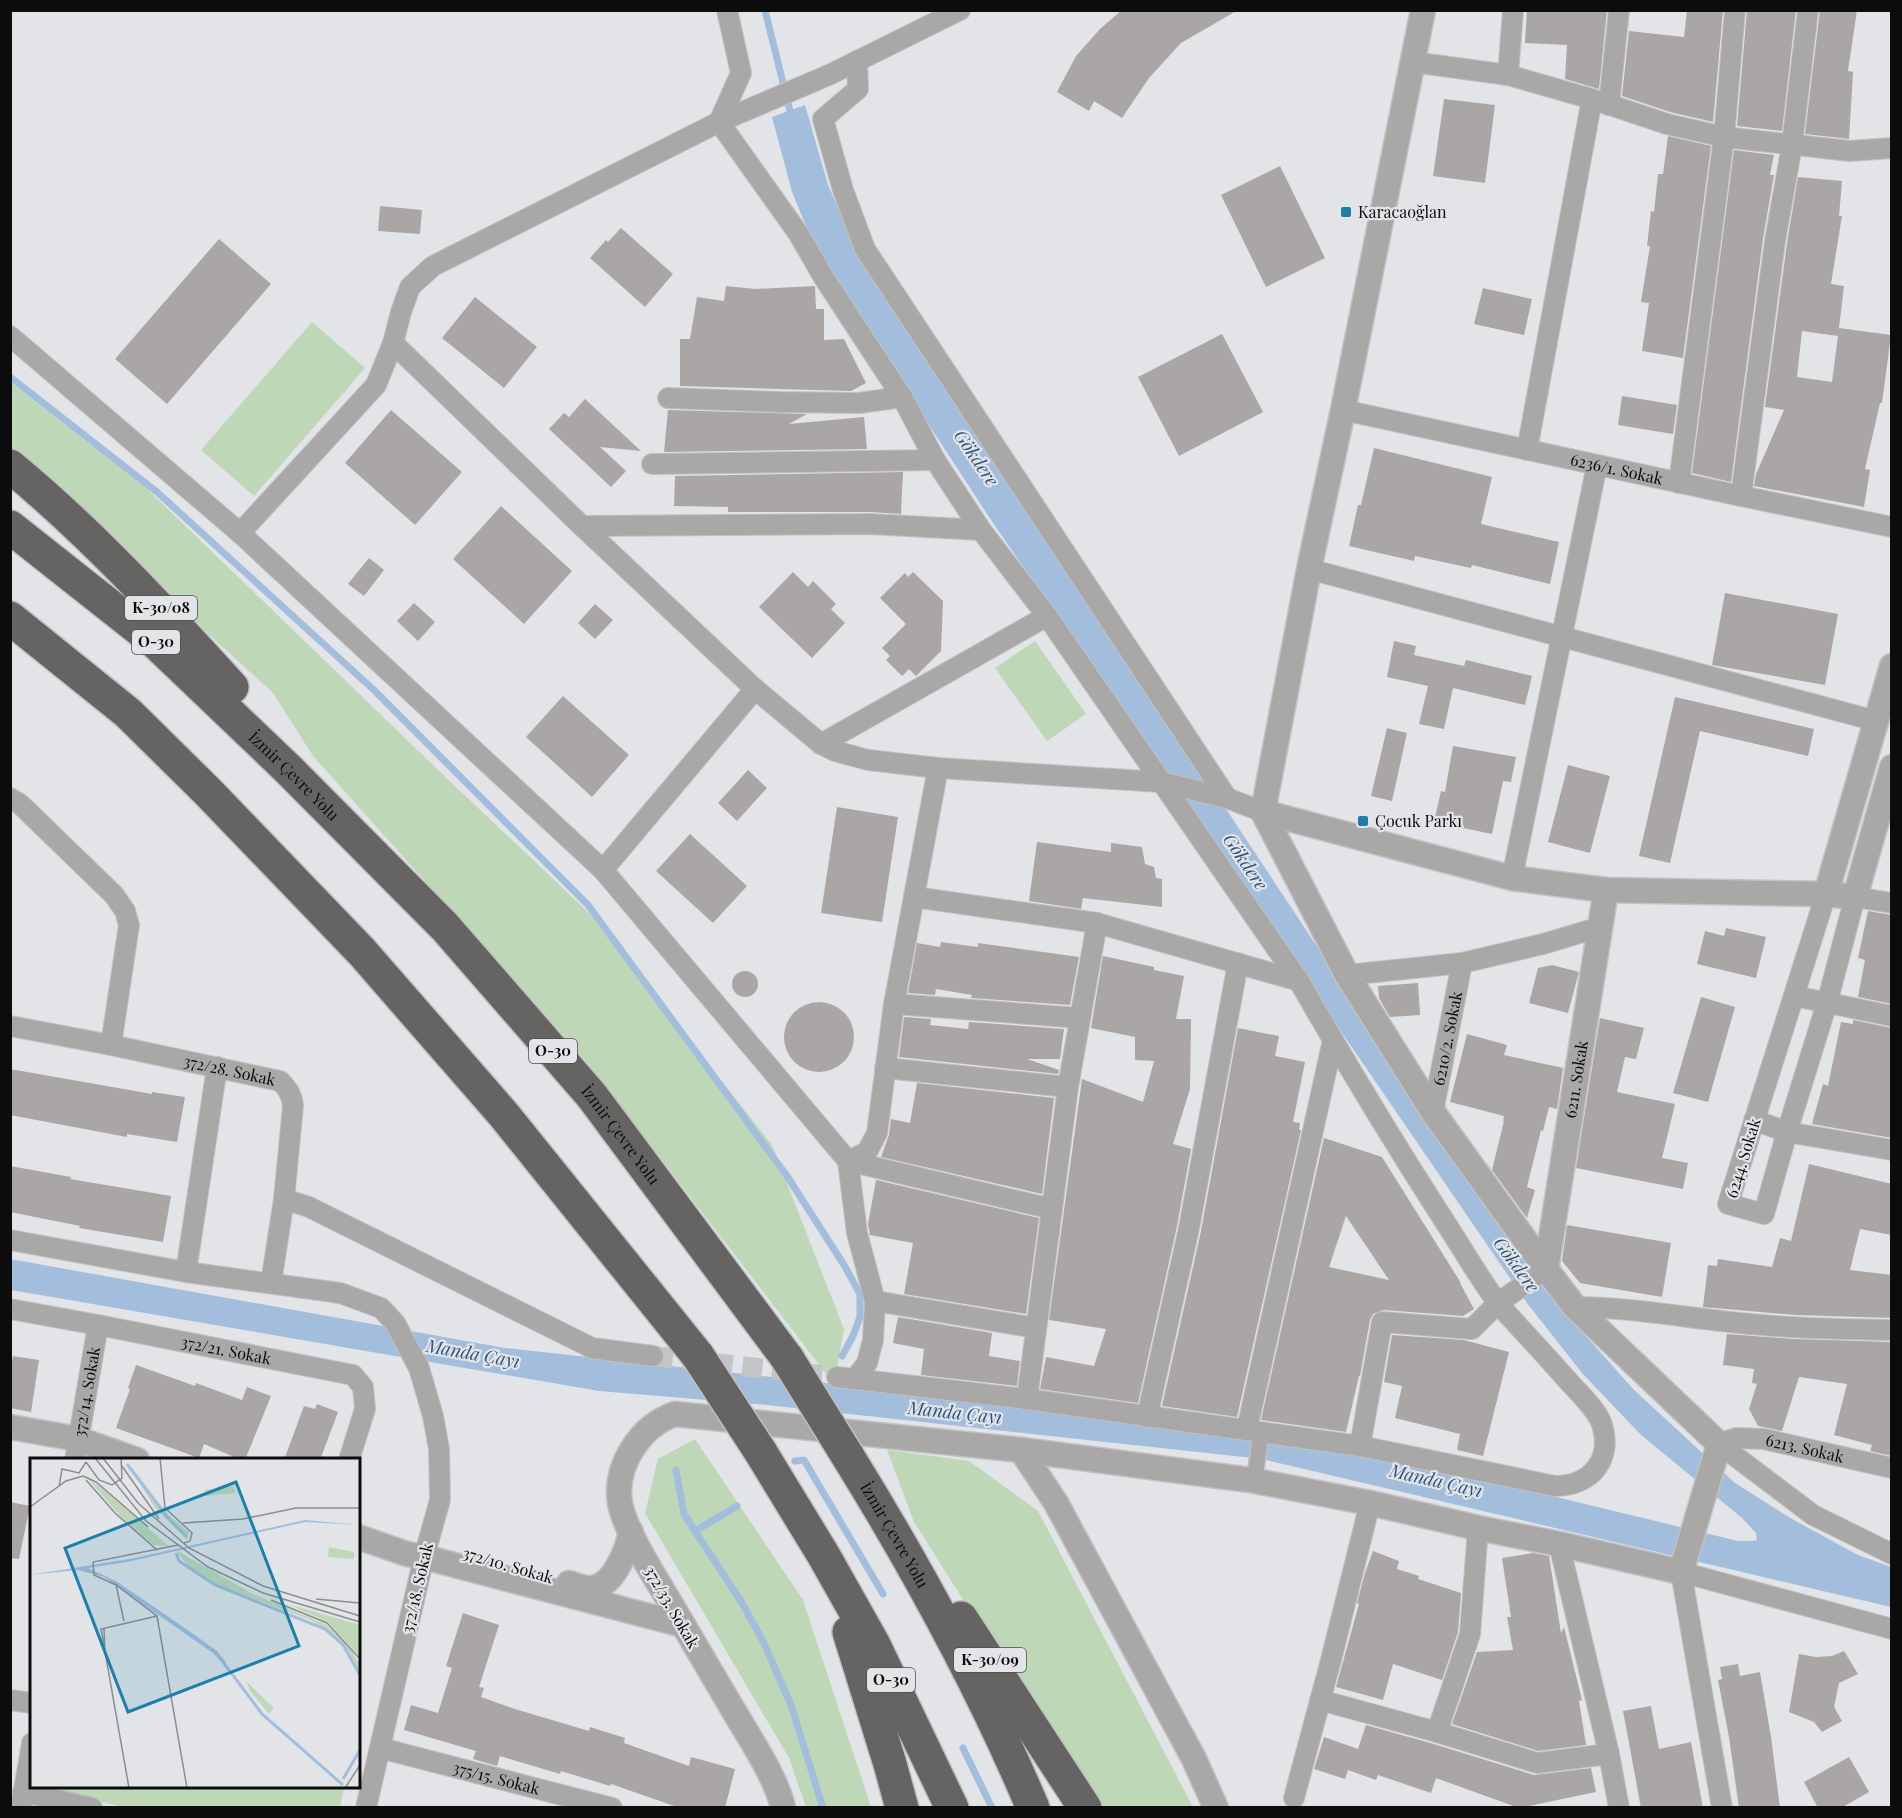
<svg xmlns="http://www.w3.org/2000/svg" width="1902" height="1818" viewBox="0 0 1902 1818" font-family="'Playfair Display',serif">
	<rect width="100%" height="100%" fill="#e2e4e7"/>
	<g fill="#bdd7b7">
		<path d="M312 322 365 368 254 496 201 450Z"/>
		<path d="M10 382 144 486 437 769 589 913 772 1145 844 1329 834 1384 586 1061 313 756 273 693 11 453Z"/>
		<path d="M1035 641 1086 714 1047 741 995 668Z"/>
		<path d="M695 1439 803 1600 871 1807H806L789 1758 645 1513 658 1459Z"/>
		<path d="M887 1450 969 1461 1038 1511 1193 1807H1094L914 1522Z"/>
		<path d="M44 1786H334L344 1789 340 1807 127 1808 44 1788Z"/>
	</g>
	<path fill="#a2bedc" d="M805 105 828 185 859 255 1544 1289 1634 1390 1735 1483 1792 1519 1858 1555 1891 1567V1607L1262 1459 767 1405 599 1391 11 1290 10 1259 505 1348 880 1389 1358 1449 1738 1541H1753L1757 1540 1756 1533 1742 1518 1640 1434 1582 1373 1527 1303 991 520 818 255 792 192 772 117Z"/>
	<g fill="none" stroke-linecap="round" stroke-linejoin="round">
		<g stroke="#a2bedc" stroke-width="7">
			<path d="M765 10 792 119"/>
			<path d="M10 377 157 492 375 691 588 905 787 1176 844 1265 860 1294V1317L853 1336 842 1356"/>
			<path d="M795 1461 804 1460 883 1594"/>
			<path d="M676 1470 684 1514 742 1603 763 1641 791 1705 823 1808"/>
			<path d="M695 1531 737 1506"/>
			<path d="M963 1748 992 1808"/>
		</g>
	</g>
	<g fill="#aaa6a6" fill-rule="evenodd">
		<path d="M1122 10H1238L1181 43 1149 78 1122 118 1094 101 1089 111 1057 92 1076 56 1100 29Z"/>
		<path d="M1527 10H1607L1599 89 1565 79 1567 45 1525 43Z"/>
		<path d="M1687 10H1723L1713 122 1670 112 1622 96 1629 31 1684 37Z"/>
		<path d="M1747 10H1796L1782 131 1737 126Z"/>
		<path d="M1820 10H1857L1848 71 1853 72 1849 139 1805 134Z"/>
		<path d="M1444 99 1495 105 1485 183 1433 176Z"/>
		<path d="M1668 136 1711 146 1683 358 1642 351 1649 303 1641 302 1650 246H1647L1651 211 1654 212 1658 174H1663Z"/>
		<path d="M1734 150 1774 155 1770 175H1774L1763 239 1731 482 1692 473Z"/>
		<path d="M1280 166 1325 258 1266 287 1221 195Z"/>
		<path d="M1798 177 1842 181 1839 216H1842L1831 284 1844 286 1838 336 1802 331 1797 377 1832 382 1839 328 1891 335 1882 403H1880L1865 469 1870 470 1864 507 1754 486 1756 474 1784 410 1765 407 1787 243Z"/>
		<path d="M380 206 422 210 420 234 378 231Z"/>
		<path d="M621 228 673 274 645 307 590 258 606 240 608 242Z"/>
		<path d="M219 239 271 284 167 404 115 359Z"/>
		<path d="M726 286 755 289 815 286 816 309H824V340L844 339 866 383 851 391 680 386V339H690L697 297 724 301Z"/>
		<path d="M1483 288 1532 299 1524 335 1474 324Z"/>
		<path d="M475 297 537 347 504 388 442 338Z"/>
		<path d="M1222 334 1263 412 1179 456 1138 377Z"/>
		<path d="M1622 396 1677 405 1673 434 1618 425Z"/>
		<path d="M585 399 641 451 600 447 626 471 611 487 549 429 564 413 569 417Z"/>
		<path d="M391 410 462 472 415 525 345 463Z"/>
		<path d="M668 410 807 414 789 424 864 417 867 449 664 452Z"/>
		<path d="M1374 448 1492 477 1481 524 1559 542 1550 584 1472 565 1471 568 1415 556 1414 561 1349 546 1358 505H1361Z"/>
		<path d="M903 472 901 514 870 512H728V507L674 506 675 476Z"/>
		<path d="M501 506 572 571 524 624 453 559Z"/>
		<path d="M369 558 384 570 364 596 348 584Z"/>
		<path d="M793 572 808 587 813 581 836 604 831 609 845 623 812 658 759 607Z"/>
		<path d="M913 572 943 601 941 651 916 676 909 669 902 676 886 660 890 656 882 648 906 624 880 598 905 573 908 577Z"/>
		<path d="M1725 593 1838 614 1825 685 1712 665Z"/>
		<path d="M414 603 435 622 418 641 397 621Z"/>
		<path d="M595 604 613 620 595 639 578 623Z"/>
		<path d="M1394 641 1416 646 1414 655 1464 666 1466 660 1532 676 1525 705 1453 688 1444 729 1419 724 1428 686 1387 677Z"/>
		<path d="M563 696 629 755 592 797 526 737Z"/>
		<path d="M1675 697 1814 729 1808 756 1700 731 1670 863 1639 856Z"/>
		<path d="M1387 728 1407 733 1392 801 1371 796Z"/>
		<path d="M1453 746 1516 757 1511 782 1503 781 1492 834 1434 822 1441 791 1445 792Z"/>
		<path d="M1568 765 1610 776 1590 853 1548 842Z"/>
		<path d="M748 770 767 788 737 821 718 803Z"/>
		<path d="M837 807 898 817 882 922 821 913Z"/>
		<path d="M690 834 747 886 713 923 656 871Z"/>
		<path d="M1037 842 1111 852V843L1142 847 1145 864 1154 867 1156 878 1162 879V907L1083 898 1081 909 1029 901Z"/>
		<path d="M1868 911 1892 915V1004L1858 997 1865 960 1858 958Z"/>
		<path d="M1726 928 1766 937 1756 978 1697 964 1705 931 1724 936Z"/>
		<path d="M941 942 978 947V943L1079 957 1070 1005 971 998 972 995 936 989 935 995 908 993 917 943 940 947Z"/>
		<path d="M1103 956 1154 967V970L1184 976 1176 1019H1191L1190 1089 1173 1144 1191 1149 1177 1226 1138 1403 1040 1389 1046 1357 1094 1366 1106 1329 1049 1320 1082 1079 1143 1102 1154 1061 1135 1060V1037L1091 1028Z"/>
		<path d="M1552 965 1579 972 1568 1013 1529 1003 1538 968Z"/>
		<circle cx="745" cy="984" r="13"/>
		<path d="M1418 983 1420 1015 1390 1017 1379 998 1378 986Z"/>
		<path d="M1701 997 1735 1007 1708 1102 1673 1093Z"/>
		<circle cx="819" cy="1037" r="35"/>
		<path d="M904 1017 931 1019 930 1025 968 1029 969 1022 1064 1029 1060 1059H1027L1059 1070 1058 1074 899 1057Z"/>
		<path d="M1600 1018 1644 1028 1636 1059 1625 1057 1617 1092 1675 1104 1662 1158 1688 1163 1683 1189 1576 1168Z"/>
		<path d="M1853 1020 1892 1028V1138L1812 1124 1823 1084 1828 1086 1841 1022 1853 1024Z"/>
		<path d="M1238 1028 1279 1036 1275 1056 1305 1062 1293 1122 1300 1123 1299 1130H1301L1237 1417 1162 1406 1201 1231Z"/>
		<path d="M1467 1034 1507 1045 1504 1055 1554 1066V1067L1555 1066 1563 1068 1557 1109 1549 1107 1543 1131 1541 1130 1527 1187 1535 1190 1527 1218 1492 1170 1504 1121H1503L1504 1116 1450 1102Z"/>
		<path d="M10 1069 152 1094V1092L185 1097 177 1142 127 1134V1137L10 1115Z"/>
		<path d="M917 1083 1054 1098 1042 1194 881 1157 889 1135 891 1119 910 1123Z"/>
		<path d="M1324 1138 1382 1157 1461 1283H1460L1474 1309 1463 1316 1383 1310 1373 1314 1370 1320 1360 1376H1359L1346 1432 1261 1420ZM1346 1216 1389 1280 1329 1267Z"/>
		<path d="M1809 1164 1892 1184V1235L1860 1229 1850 1270 1892 1275V1318L1795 1315 1703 1307 1708 1265 1717 1266 1718 1259 1772 1267 1780 1238 1791 1241Z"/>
		<path d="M10 1166 71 1177 70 1179 171 1196 163 1242 79 1228 80 1226 10 1212Z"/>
		<path d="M876 1180 1039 1218 1026 1314 904 1294 913 1243 870 1235 868 1224Z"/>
		<path d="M1567 1225 1671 1243 1662 1297 1580 1283 1562 1261Z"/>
		<path d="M898 1317 992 1333 989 1356 1020 1361 1017 1386 921 1375 924 1349 893 1343Z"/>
		<path d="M1727 1334 1794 1339 1892 1342V1456L1870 1451 1872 1445 1834 1435 1847 1384 1799 1377 1782 1431 1758 1426 1749 1409 1757 1384 1752 1383 1754 1369 1723 1365Z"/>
		<path d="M1392 1335 1464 1340 1509 1352 1483 1456 1457 1450 1460 1434 1395 1418 1402 1386 1384 1382Z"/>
		<path d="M13 1356 39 1360 31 1412 10 1408V1372Z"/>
		<path d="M136 1365 195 1386 196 1383 242 1400 247 1387 271 1396 245 1460H241L204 1444 199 1458 116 1428 130 1389 128 1388Z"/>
		<path d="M317 1404 338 1412 320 1460H284L304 1406 315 1409Z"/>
		<path d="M10 1502 30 1506 19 1559 10 1558Z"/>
		<path d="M1373 1551 1399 1561 1397 1569 1419 1576 1418 1579 1461 1593 1458 1632 1442 1680 1393 1664 1383 1700 1336 1687 1359 1604 1357 1603 1365 1573Z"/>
		<path d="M1533 1553 1549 1556 1561 1633 1564 1627 1582 1700 1579 1701 1586 1745 1538 1751 1452 1724 1477 1652 1513 1650 1507 1617H1511L1502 1558Z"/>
		<path d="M463 1613 499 1625 479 1687 484 1688 481 1697 515 1709 589 1731 590 1727 625 1738 624 1743 689 1766 691 1757 735 1769 725 1808H680L611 1784 610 1786 561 1771 560 1774 500 1756 497 1766 473 1759 476 1751 404 1730 411 1705 438 1713 452 1668 446 1666Z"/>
		<path d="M1844 1651 1858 1674 1839 1683 1834 1707 1842 1721 1822 1732 1814 1722 1789 1712 1799 1654 1816 1657 1832 1656Z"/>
		<path d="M1738 1664 1740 1676 1760 1672 1771 1737 1780 1808H1739L1729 1737 1718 1680 1722 1679 1720 1667Z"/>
		<path d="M1651 1706 1659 1749 1691 1742 1703 1808H1641L1623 1711Z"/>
		<path d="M1366 1725 1434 1744 1534 1775 1591 1768 1596 1792 1519 1808 1436 1778 1431 1793 1378 1775 1376 1780 1348 1770 1345 1779 1314 1769 1324 1737 1358 1749Z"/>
		<path d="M1849 1757 1869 1792 1841 1808H1818L1804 1782Z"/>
	</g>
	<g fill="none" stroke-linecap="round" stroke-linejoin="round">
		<path stroke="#c2c4c6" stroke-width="20" stroke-dasharray="20 10" stroke-linecap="butt" d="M653 1356 837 1377"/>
		<defs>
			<path id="pedestrian" d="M1250 1480 1256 1469 1261 1433"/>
			<g id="minor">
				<path d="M727 10 741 73 719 122 798 233 824 278 902 397 935 460 981 530 1047 616 1299 981C1345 1062 1394 1143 1445 1222 1462 1248 1478 1276 1497 1302 1504 1311 1513 1320 1521 1329 1538 1347 1554 1365 1570 1383 1580 1394 1595 1408 1601 1422 1614 1458 1592 1486 1555 1486L1360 1446 1027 1399 837 1377"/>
				<path d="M857 61 858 89 823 119 843 190 865 249 1227 798 1263 812"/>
				<path d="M1413 62 1508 75 1592 99 1667 124 1724 137 1850 151 1892 148"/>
				<path d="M1508 75 1513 10"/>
				<path d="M1609 105 1619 10"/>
				<path d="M10 336 240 533 603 870 848 1161 1052 1209"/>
				<path d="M393 343 582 526 755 689 821 744 835 751 868 760 938 768 1161 782 1227 798"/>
				<path d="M668 398 779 402 859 403 902 397"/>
				<path id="s1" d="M1343 410 1741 496 1892 527"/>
				<path d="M1527 450 1592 99"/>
				<path d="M652 464 935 460"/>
				<path d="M1679 483 1724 137 1735 10"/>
				<path d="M1741 496 1775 241 1792 145 1808 10"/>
				<path d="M582 526 870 524 981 530"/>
				<path d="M240 533 376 385 393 343 401 312 410 287 433 266 719 122 831 74 960 10"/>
				<path d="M1309 569 1876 721"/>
				<path d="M821 744 1047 616"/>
				<path d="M10 798 20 804 114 895 125 911 129 925 111 1045"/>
				<path d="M603 870 755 689"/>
				<path d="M1512 878 1597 465"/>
				<path d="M1826 894 1728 1204 1764 1214 1787 1132 1827 1003 1855 897 1892 903"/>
				<path d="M914 897 1097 923 1299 981"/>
				<path d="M1347 975 1462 963 1543 944 1600 927"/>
				<path d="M1794 996 1892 1016"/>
				<path d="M894 1004 1080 1018"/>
				<path id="s2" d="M10 1026 111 1045 280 1081C288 1089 292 1095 293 1106L284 1199 271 1283"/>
				<path d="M885 1068 1068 1087"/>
				<path id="s3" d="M1433 1112 1462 963"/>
				<path d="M1754 1120 1787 1132 1892 1150"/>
				<path d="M284 1199 309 1207 592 1348 653 1356"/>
				<path d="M10 1240 186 1272 340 1293 381 1308 395 1323 419 1368 433 1416 439 1449 440 1500 424 1557 366 1808"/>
				<path d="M186 1272 217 1067"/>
				<path d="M875 1301 1036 1328"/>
				<path d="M1575 1307C1638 1307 1700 1321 1763 1325 1805 1329 1849 1329 1892 1330"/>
				<path id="s4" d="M10 1309 98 1325 353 1375 363 1387 365 1409 349 1460"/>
				<path d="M855 1379 867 1363 873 1340 875 1301 857 1233 848 1161 867 1152 877 1133 894 1004 938 768"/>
				<path d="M1027 1399 1068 1087 1097 923"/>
				<path d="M1147 1417 1189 1228 1238 963"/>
				<path d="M1247 1429 1333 1040"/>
				<path d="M1719 1444 1813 1515 1892 1554"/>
				<path id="s5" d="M1719 1444 1736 1438 1764 1439 1892 1468"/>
				<path d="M1360 1446 1382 1322 1472 1329 1498 1303 1546 1269"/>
				<path id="s6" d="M75 1460 98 1325"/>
				<path d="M1559 1544 1609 1754 1619 1808"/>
				<path d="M10 1700 32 1703"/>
				<path d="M1320 1700 1437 1732 1537 1763 1609 1754"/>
				<path d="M1437 1732 1470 1634 1478 1528"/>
				<path id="s7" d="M380 1748 612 1808"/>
				<path d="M23 1792 92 1808"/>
				<path d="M1294 1798 1331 1660 1370 1503"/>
				<path d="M21 1808 32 1743"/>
				<path d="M1722 1808 1681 1572 1892 1629"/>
			</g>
			<g id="tertiary">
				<path d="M1263 812 1512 878 1606 890 1826 894 1855 897 1892 767"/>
				<path d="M1826 894 1892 666"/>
				<path id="s8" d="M1546 1269 1606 890"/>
				<path d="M10 1427 78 1439 137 1460"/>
				<path d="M1021 1450 1056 1503 1194 1759 1216 1808"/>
				<path d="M358 1537 407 1554 424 1557 683 1625"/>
				<path d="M569 1583C576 1585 584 1589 592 1588 614 1586 627 1550 631 1532"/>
				<path d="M783 1808C777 1780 753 1743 738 1718 713 1675 687 1632 662 1589 649 1568 624 1527 620 1503 614 1466 640 1426 675 1414L1021 1450 1250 1480 1370 1503 1478 1528 1559 1544 1681 1572 1719 1444 1575 1307 1546 1269 1433 1112 1347 975 1263 812 1309 569 1343 410 1423 10"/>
			</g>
			<g id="motorway">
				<path d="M10 466C91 533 162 610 232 687"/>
				<path id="s9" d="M10 527 153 640 289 770 445 927 592 1096 787 1358"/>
				<path d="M10 618 128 713 209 793 362 952 504 1115 698 1356"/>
				<path d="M760 1451 824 1556 873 1643 952 1808"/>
				<path id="s10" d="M847 1455C917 1568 981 1685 1033 1808"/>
				<path d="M961 1618 1085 1808"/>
				<path d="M849 1632 890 1764 902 1808"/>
			</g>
		</defs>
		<use href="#pedestrian" stroke="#c0c1c4" stroke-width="18"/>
		<use href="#minor" stroke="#c0c1c4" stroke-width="22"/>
		<use href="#tertiary" stroke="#c0c1c4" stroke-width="27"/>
		<use href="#motorway" stroke="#c0c1c4" stroke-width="36"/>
		<use href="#pedestrian" stroke="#a9a8a7" stroke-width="15"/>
		<use href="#minor" stroke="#a9a8a7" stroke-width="20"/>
		<use href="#tertiary" stroke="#a9a8a7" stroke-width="24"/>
		<use href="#motorway" stroke="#666462" stroke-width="33"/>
		<defs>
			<g id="motorway-bridge">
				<path d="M698 1356 760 1451"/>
				<path d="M787 1358 847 1455"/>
			</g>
		</defs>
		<use href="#motorway-bridge" stroke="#c0c1c4" stroke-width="36" stroke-linecap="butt"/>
		<use href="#motorway-bridge" stroke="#666462" stroke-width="33"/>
	</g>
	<g fill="#1c80ab" stroke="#e2e4e7" stroke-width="2">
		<rect x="1340" y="206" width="12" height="12" rx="3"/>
		<rect x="1357" y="815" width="12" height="12" rx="3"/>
	</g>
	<g text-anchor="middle" stroke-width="4.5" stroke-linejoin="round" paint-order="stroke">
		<g fill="#e2e4e7" stroke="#4c4d4e" stroke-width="1.5">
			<rect x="125" y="596" width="72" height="24" rx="4.5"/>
			<rect x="132" y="630" width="48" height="24" rx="4.5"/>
			<rect x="529" y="1039" width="48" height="24" rx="4.5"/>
			<rect x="954" y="1648" width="72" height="24" rx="4.5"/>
			<rect x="867" y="1668" width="48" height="24" rx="4.5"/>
		</g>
		<g font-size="15" font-weight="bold" fill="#0c0c0d">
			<text x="161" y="613">K-30/08</text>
			<text x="156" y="647">O-30</text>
			<text x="553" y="1056">O-30</text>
			<text x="990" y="1665">K-30/09</text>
			<text x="891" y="1685">O-30</text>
		</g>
		<g font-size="16" fill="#0c0c0d" stroke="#e2e4e7" text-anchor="start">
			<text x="1358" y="218">Karacaoğlan</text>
			<text x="1375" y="827">Çocuk Parkı</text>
		</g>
		<g font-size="16" fill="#0c0c0d" stroke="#e2e4e7">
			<text dy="6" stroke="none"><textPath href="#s1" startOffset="280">6236/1. Sokak</textPath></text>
			<text dy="6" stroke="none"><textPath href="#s9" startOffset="378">İzmir Çevre Yolu</textPath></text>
			<text dy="6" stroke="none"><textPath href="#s3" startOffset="75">6210/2. Sokak</textPath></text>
			<text dy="6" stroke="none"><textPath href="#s2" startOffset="224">372/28. Sokak</textPath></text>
			<text dy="6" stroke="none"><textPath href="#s8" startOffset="192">6211. Sokak</textPath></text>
			<text dy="6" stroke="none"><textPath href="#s9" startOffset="864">İzmir Çevre Yolu</textPath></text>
			<text transform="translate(1743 1158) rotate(-73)" y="6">6244. Sokak</text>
			<text dy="6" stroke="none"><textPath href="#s4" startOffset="220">372/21. Sokak</textPath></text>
			<text dy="6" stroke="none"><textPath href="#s6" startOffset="69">372/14. Sokak</textPath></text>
			<text dy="6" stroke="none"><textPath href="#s5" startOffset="88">6213. Sokak</textPath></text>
			<text dy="6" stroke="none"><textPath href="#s10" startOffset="93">İzmir Çevre Yolu</textPath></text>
			<text transform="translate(508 1565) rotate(16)" y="6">372/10. Sokak</text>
			<text transform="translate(417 1588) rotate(-77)" y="6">372/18. Sokak</text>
			<text transform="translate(672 1607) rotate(60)" y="6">372/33. Sokak</text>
			<text dy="6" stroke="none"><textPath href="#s7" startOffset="120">375/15. Sokak</textPath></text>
		</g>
		<g font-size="18" font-style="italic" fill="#2a537d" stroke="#e2e4e7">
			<text transform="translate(976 458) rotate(56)" y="6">Gökdere</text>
			<text transform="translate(1245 862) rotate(56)" y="6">Gökdere</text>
			<text transform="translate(1516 1265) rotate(54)" y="6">Gökdere</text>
			<text transform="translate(473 1354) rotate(10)" y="6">Manda Çayı</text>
			<text transform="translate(955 1413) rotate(6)" y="6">Manda Çayı</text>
			<text transform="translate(1436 1481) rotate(13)" y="6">Manda Çayı</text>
		</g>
	</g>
	<g transform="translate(30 1458)">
		<rect width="330" height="330" fill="#e2e4e7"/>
		<path d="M104 16 137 56 159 74 157 82 125 50ZM59 22 70 29 139 88 123 87 90 58ZM204 28 205 35 176 38 175 32ZM299 89 324 94V101L298 99ZM146 92 221 135 295 166 319 189 330 207V216L314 187 297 172 281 162 185 126 160 111ZM258 146 330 167V199L298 164ZM217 224 244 250 239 256 220 233Z" fill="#bdd7b7"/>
		<path d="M275 62 330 67 275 64 97 104 58 110 86 123 162 175 187 193 196 204 193 206 183 195 74 119 48 112 0 117 105 100Z" fill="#a2bedc"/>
		<path fill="none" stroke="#a2bedc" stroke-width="3" d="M97 6 139 61 157 79M146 95 149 103 185 127 295 171 313 187 330 217M193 204 232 256 313 327M313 321 330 292"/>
		<path fill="none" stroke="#8c8e90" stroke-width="1.5" d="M65 0 116 63 178 109 233 135 330 164M73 0 108 45 159 90 233 128 330 158M130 0 135 50 162 75 160 83 154 85M56 4 69 22 82 27 92 20 91 0M92 8 129 61M53 18 66 24 118 69M56 22 85 55 127 92M29 29 32 11 49 15 56 4M0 49 36 23 53 18M153 65 213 61 266 50H330M148 87 63 104 64 117 86 127 127 158 157 330M86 127 94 163M286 141 330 145M241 142 297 165 330 201M74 171 75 195M99 330 71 171 127 158M315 330 330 307"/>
		<path fill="#1c80ab" fill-opacity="0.15" stroke="#1c80ab" stroke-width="3" d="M206 24 269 188 98 254 35 90Z"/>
		<rect width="330" height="330" fill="none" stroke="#0c0c0d" stroke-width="3"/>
	</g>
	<rect width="1902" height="1818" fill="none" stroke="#0c0c0d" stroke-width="24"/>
</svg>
